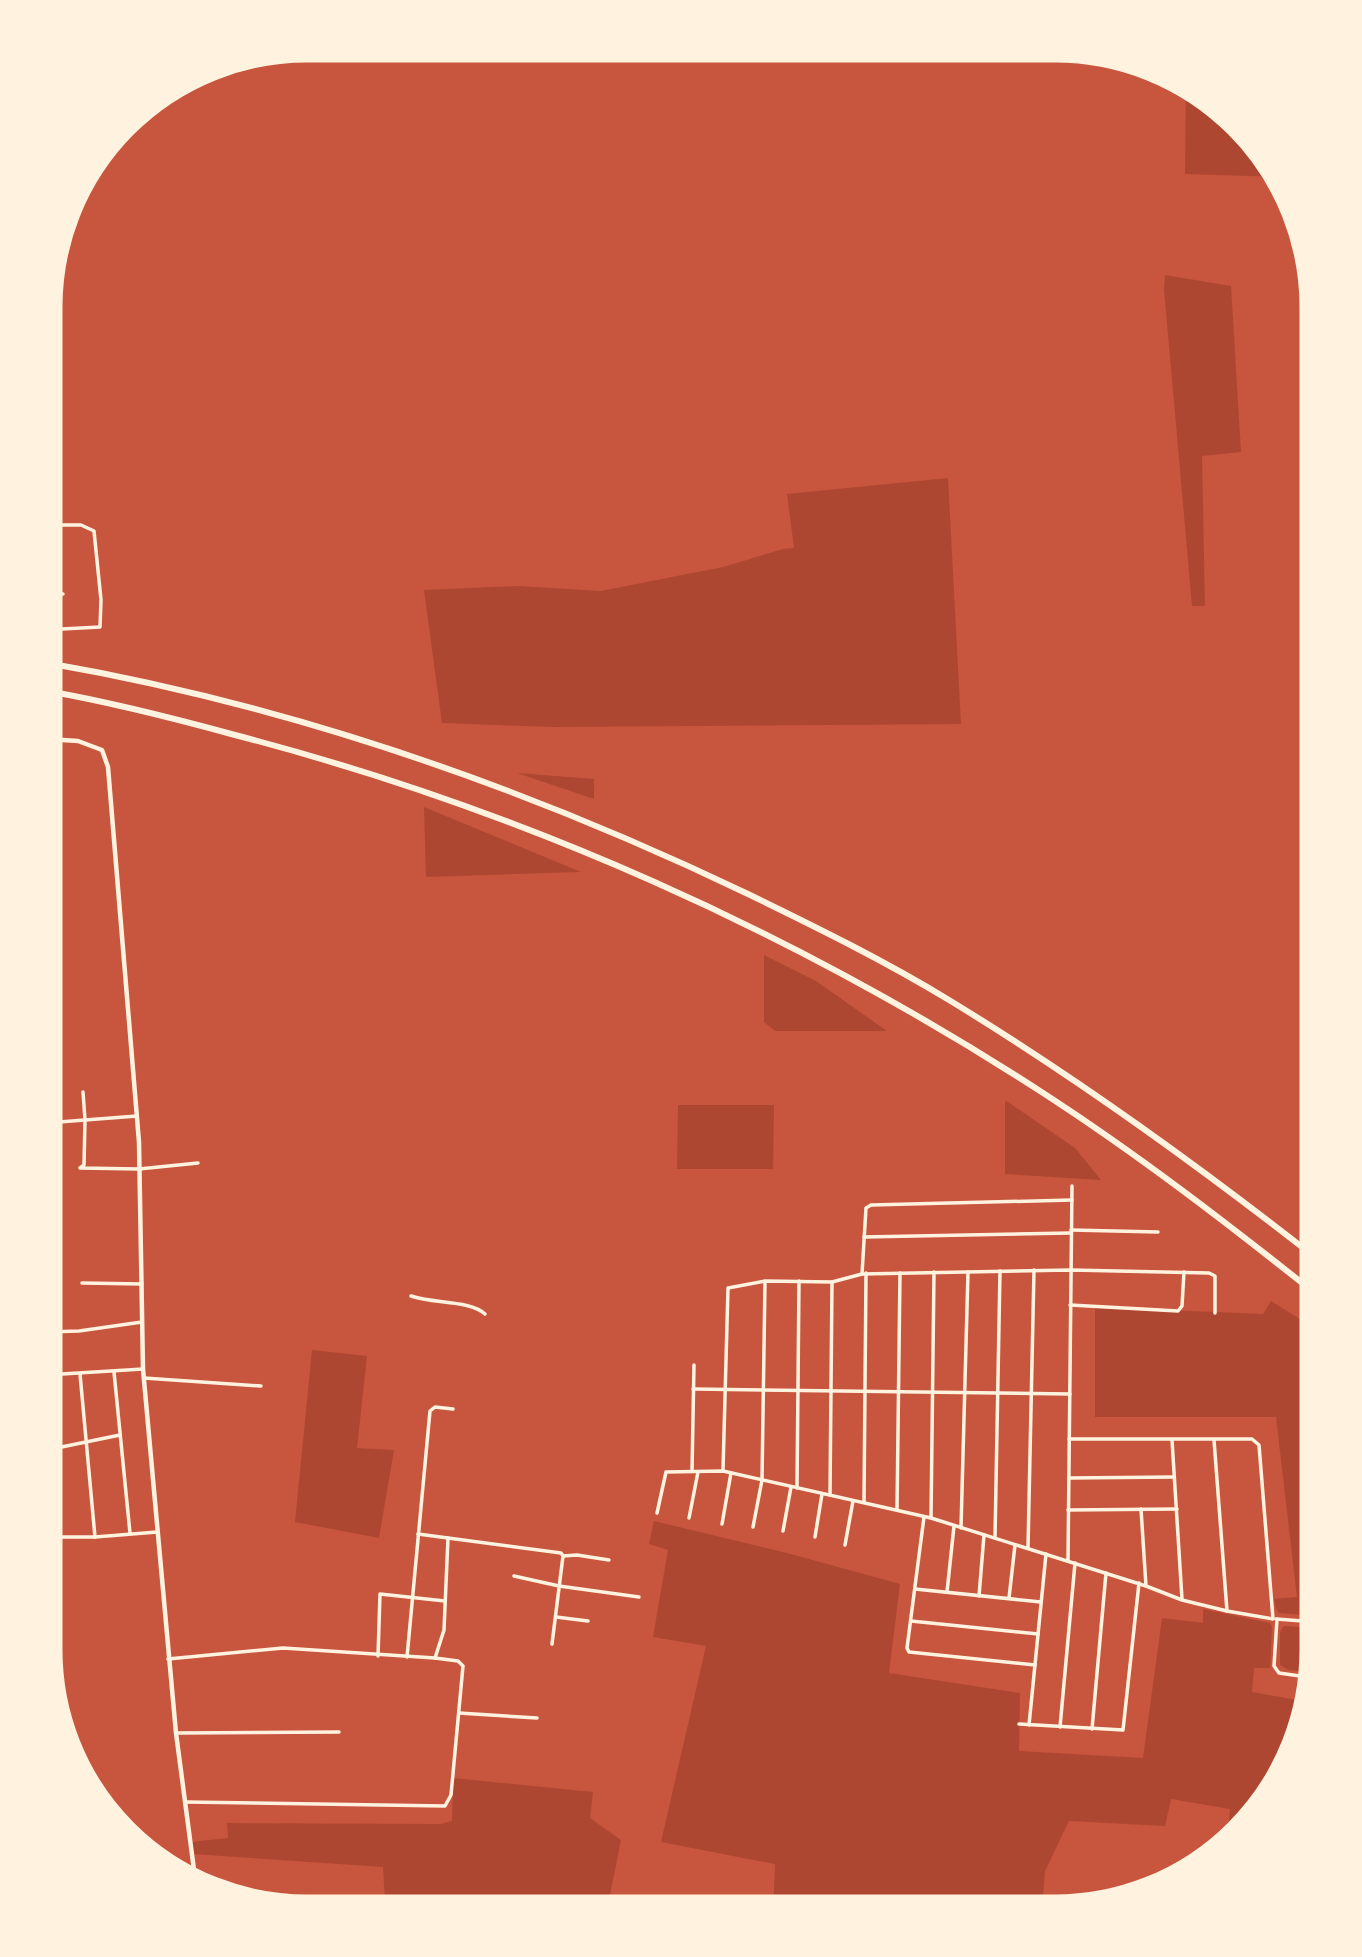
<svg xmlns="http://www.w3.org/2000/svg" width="1362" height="1957" viewBox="0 0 1362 1957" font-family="'Open Sans',sans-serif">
	<rect width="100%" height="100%" fill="#c8553d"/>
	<g fill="#ae4732">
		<path d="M1180 80 1214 99 1278 177 1185 174 1186 89H1180Z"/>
		<path d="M1165 275 1231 286 1241 452 1202 456 1205 606H1192L1164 289Z"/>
		<path d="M948 478 961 724 553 727 442 723 424 590 518 586 601 591 723 567 783 549 794 548 787 494Z"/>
		<path d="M517 773 594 779V799Z"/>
		<path d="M424 807 581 872 426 877Z"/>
		<path d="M764 955 816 981 887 1031H775L764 1022Z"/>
		<path d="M1005 1100 1075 1148 1101 1180 1005 1174Z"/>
		<path d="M678 1105H774L773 1169H677Z"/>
		<path d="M1271 1301 1316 1329V1616L1279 1613 1276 1608 1274 1599 1297 1597 1276 1417H1095V1307L1263 1314Z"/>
		<path d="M312 1350 367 1356 357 1448 394 1450 379 1538 295 1522Z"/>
		<path d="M654 1521 787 1553 900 1584 889 1673 1020 1693 1019 1751 1143 1758 1162 1618 1203 1623V1609L1270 1623 1272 1627 1270 1668H1254L1252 1692 1309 1702 1302 1734 1272 1796 1226 1847 1230 1809 1171 1799 1165 1826 1069 1821 1045 1871 1042 1911H773L775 1864 661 1842 706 1646 653 1637 668 1550 649 1544Z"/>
		<path d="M1284 1626 1313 1628 1315 1630 1313 1665 1310 1672 1288 1670 1280 1665V1632Z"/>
		<path d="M453 1778 593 1792 590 1818 621 1840 607 1910H534L533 1904 479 1903V1910L321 1909 385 1901 383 1867 192 1854 191 1842 228 1838 227 1823 440 1824 452 1821Z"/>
	</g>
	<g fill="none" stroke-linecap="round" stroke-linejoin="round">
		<g stroke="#fff3e0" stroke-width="3.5">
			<path d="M47 525H81L94 531 101 600 100 627 62 629"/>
			<path d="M47 594H63"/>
			<path d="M83 1092 85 1120 84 1165 80 1168 139 1169 198 1163"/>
			<path d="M46 1123 137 1116"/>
			<path d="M1071 1230 1158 1232"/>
			<path d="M864 1237 1071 1233"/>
			<path d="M862 1274 866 1208 871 1205 1072 1200"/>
			<path d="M82 1283 142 1284"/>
			<path d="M411 1296C433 1304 470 1300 485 1314"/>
			<path d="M1070 1305 1178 1311 1182 1306 1184 1272"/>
			<path d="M46 1332 79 1331 142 1322"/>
			<path d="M114 1372 130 1533"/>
			<path d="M80 1374 95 1537"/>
			<path d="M46 1375 143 1369"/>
			<path d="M144 1378 261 1386"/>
			<path d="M693 1389 1070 1394"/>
			<path d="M46 1401 47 1450 59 1538"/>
			<path d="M1172 1440 1182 1599"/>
			<path d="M1214 1440 1227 1611"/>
			<path d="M47 1450 120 1435"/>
			<path d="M723 1470 728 1288 765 1281 832 1282 862 1274 1071 1270 1209 1273 1215 1276V1313"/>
			<path d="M692 1471 694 1365"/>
			<path d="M1069 1478 1174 1477"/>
			<path d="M797 1488 799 1281"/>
			<path d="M830 1495 832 1282"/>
			<path d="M864 1502 866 1273"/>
			<path d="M1141 1509 1146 1586"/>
			<path d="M897 1510 900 1273"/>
			<path d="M1068 1510 1177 1509"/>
			<path d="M657 1513 666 1472 723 1471 931 1518 1146 1586 1182 1600 1227 1611 1273 1619 1259 1445 1252 1439H1069"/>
			<path d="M924 1517 907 1648 909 1652 1035 1665"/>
			<path d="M689 1518 698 1472"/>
			<path d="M931 1518 934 1272"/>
			<path d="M722 1524 731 1473"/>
			<path d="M753 1527 762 1480 765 1282"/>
			<path d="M961 1528 968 1272"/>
			<path d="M783 1531 791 1487"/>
			<path d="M418 1534 561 1553 563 1556 552 1644"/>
			<path d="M46 1537H95L157 1532"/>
			<path d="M815 1537 822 1494"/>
			<path d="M995 1538 1000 1271"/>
			<path d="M845 1545 853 1501"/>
			<path d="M1028 1548 1034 1270"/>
			<path d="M563 1556 577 1555 609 1560"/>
			<path d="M1068 1561 1072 1186"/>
			<path d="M514 1576 559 1586 639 1597"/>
			<path d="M915 1589 1041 1602"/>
			<path d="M947 1592 954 1526"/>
			<path d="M979 1596 984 1535"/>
			<path d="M1009 1598 1015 1545"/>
			<path d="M556 1617 588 1621"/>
			<path d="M1276 1619 1316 1622"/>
			<path d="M1277 1619 1274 1666 1279 1673 1314 1678"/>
			<path d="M911 1621 1038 1634"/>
			<path d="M378 1656 380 1594 445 1601"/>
			<path d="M407 1657 430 1411 435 1407 453 1409"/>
			<path d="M435 1658 444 1630 448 1538"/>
			<path d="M168 1659 283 1648 435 1658 458 1661 463 1666 451 1795 445 1806 185 1802"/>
			<path d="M459 1713 537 1718"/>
			<path d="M1019 1724 1123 1730 1139 1583"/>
			<path d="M1029 1725 1046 1554"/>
			<path d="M1060 1727 1075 1563"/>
			<path d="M1092 1729 1106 1573"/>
			<path d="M177 1733 339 1732"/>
		</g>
		<path stroke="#fff3e0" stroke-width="4.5" d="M47 739 78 741 102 750 108 767 139 1142 143 1369 176 1733 196 1885"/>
		<g stroke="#fff3e0" stroke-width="6">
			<path d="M47 663C290 705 527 788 748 894 816 927 885 961 949 1000 1077 1078 1199 1166 1316 1258"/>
			<path d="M47 691C110 702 173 718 235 735 520 809 793 931 1040 1091 1136 1153 1227 1223 1316 1294"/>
		</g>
	</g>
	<path d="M0 0H1362V1957H0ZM307 58H1055A249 249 0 0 1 1304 307V1650A249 249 0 0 1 1055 1899H307A249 249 0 0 1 58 1650V307A249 249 0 0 1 307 58Z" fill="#fff3e0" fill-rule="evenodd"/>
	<path fill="none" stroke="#fff3e0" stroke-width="9" d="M307 58H1055A249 249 0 0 1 1304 307V1650A249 249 0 0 1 1055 1899H307A249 249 0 0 1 58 1650V307A249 249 0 0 1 307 58Z"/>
</svg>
